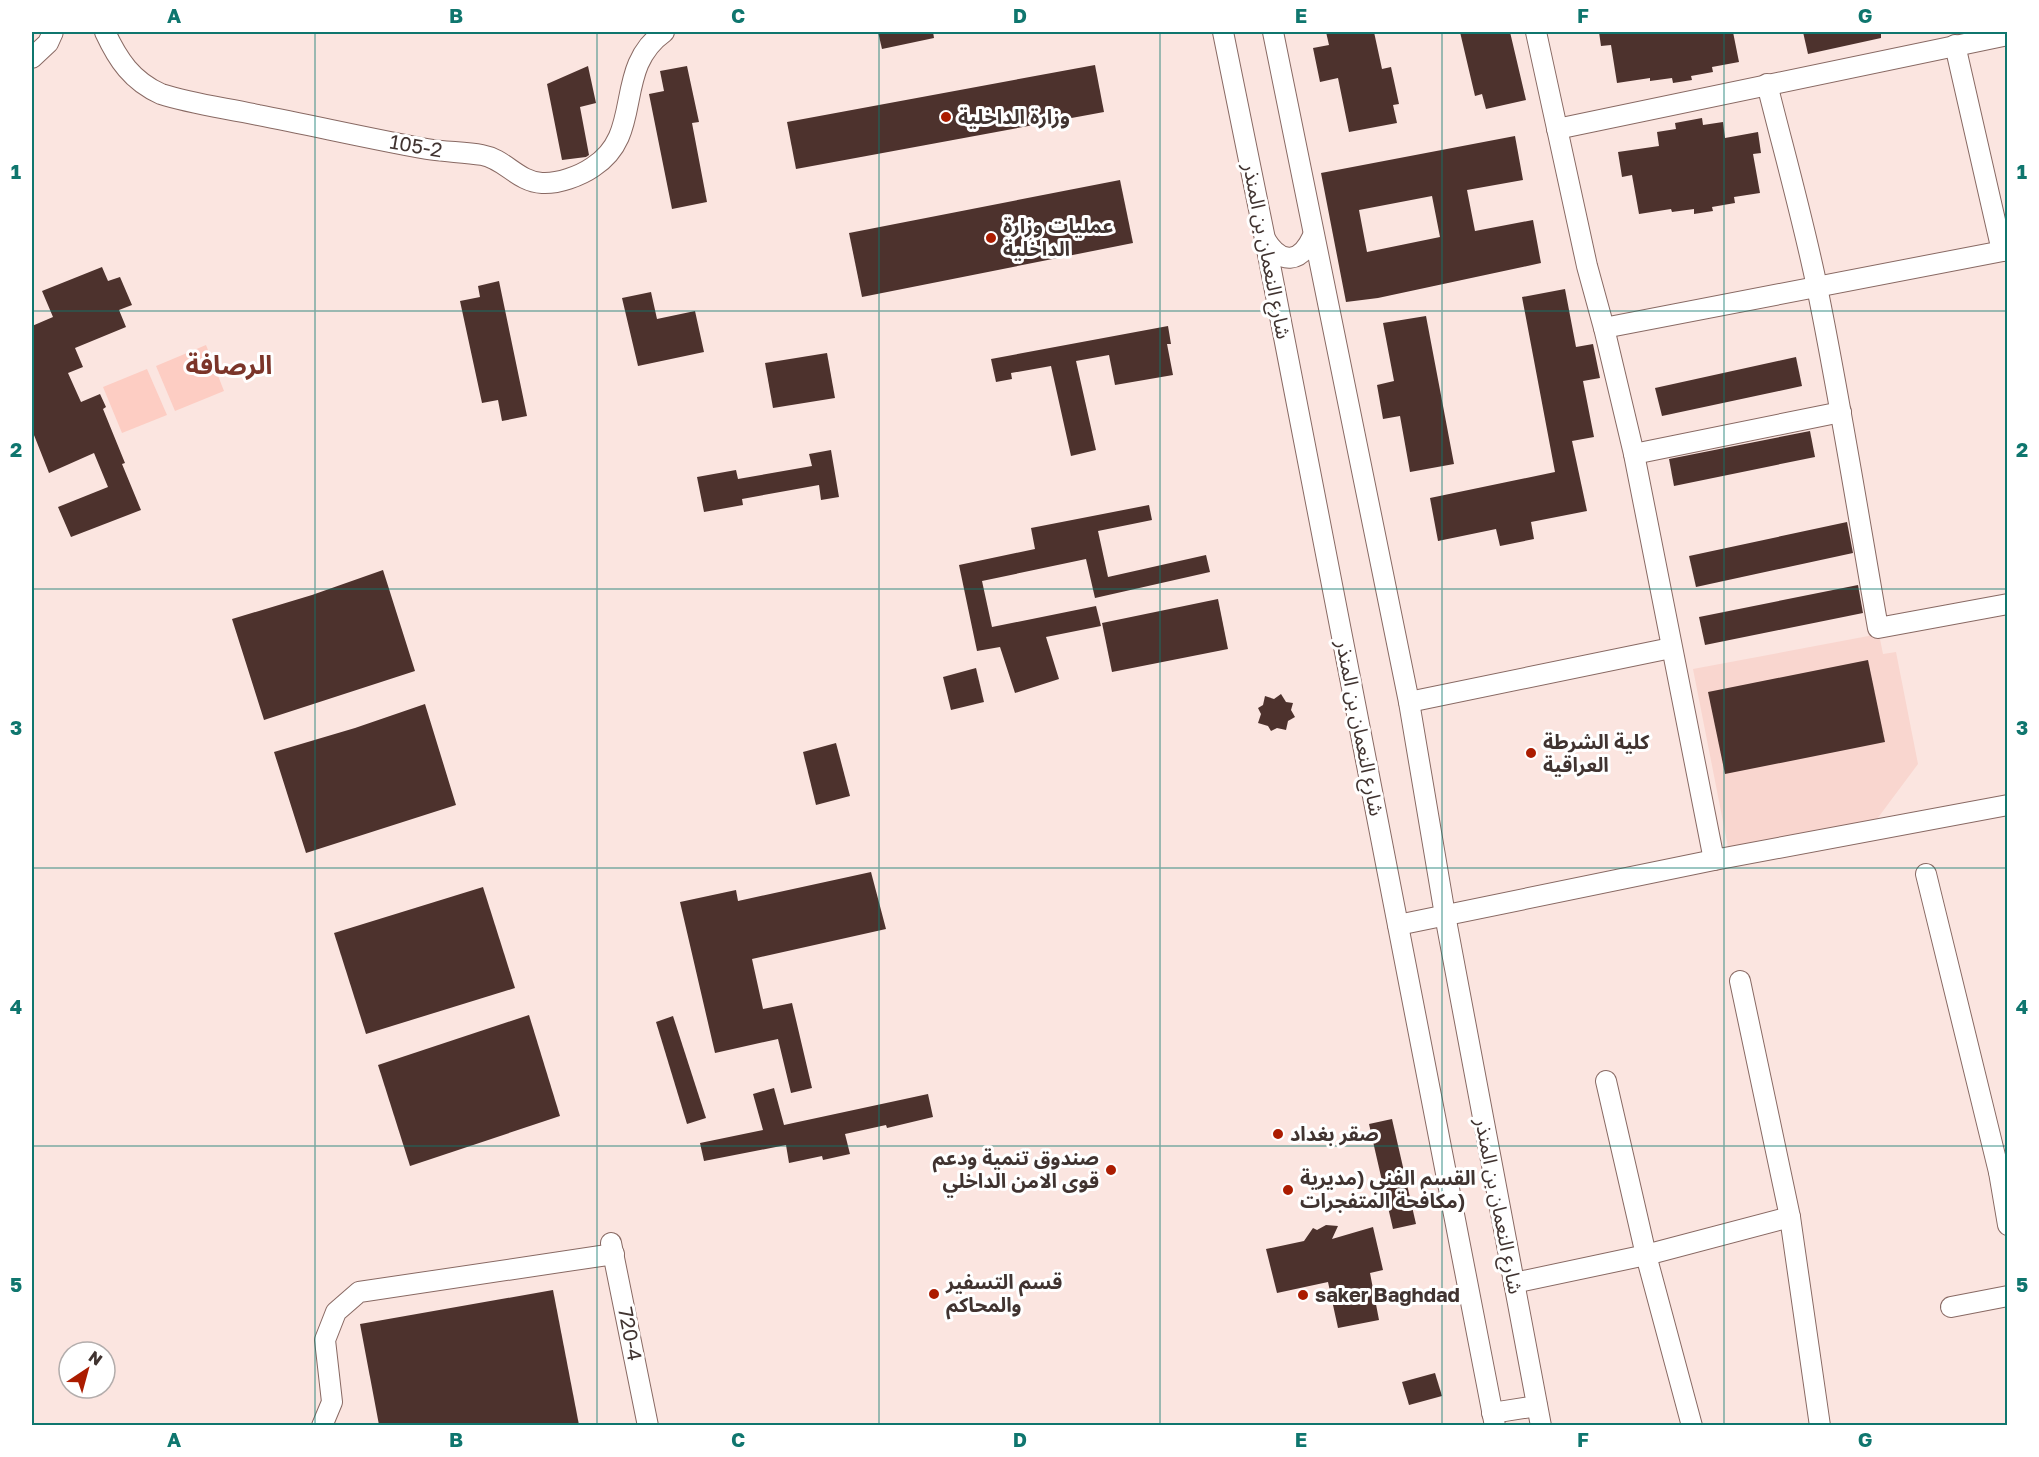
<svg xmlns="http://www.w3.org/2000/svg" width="2039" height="1457" viewBox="0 0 2039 1457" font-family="'Golos Text','Noto Sans Arabic',sans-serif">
	<rect width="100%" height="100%" fill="#fbe5e0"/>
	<path fill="#f9d6cf" d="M1879 634 1883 654 1896 652 1918 764 1877 819 1728 847 1693 669Z"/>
	<g fill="#fdcdc3">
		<path d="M206 345 224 391 175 411 156 366Z"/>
		<path d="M147 369 167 415 122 433 103 387Z"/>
	</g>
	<g fill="#4d322d" fill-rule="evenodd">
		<path d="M878 32H933L934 38 882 49Z"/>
		<path d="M1326 32H1374L1382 69 1391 67 1399 104 1393 105 1397 123 1349 132 1338 78 1320 82 1313 48 1329 45Z"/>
		<path d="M1460 32H1510L1526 100 1486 109 1482 94 1475 96Z"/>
		<path d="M1599 32H1733L1739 62 1712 67 1713 72 1691 76 1692 80 1673 83 1672 78 1650 81V78L1617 83 1611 45 1601 46Z"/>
		<path d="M1803 32H1881V38L1808 54Z"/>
		<path d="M1095 65 1104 112 796 169 787 122Z"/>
		<path d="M588 66 596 103 580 107 589 155 586 157 562 160 547 84Z"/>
		<path d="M687 66 699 122 692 123 707 202 672 209 649 94 664 91 660 71Z"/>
		<path d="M1702 118 1703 125 1723 122 1725 138 1758 132 1761 153 1753 154 1760 193 1734 197 1735 203 1712 207 1713 211 1694 214V209L1672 212 1671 209 1639 214 1632 175 1622 177 1618 152 1659 146 1657 132 1676 129 1675 123Z"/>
		<path d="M1515 136 1523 180 1467 190 1475 231 1533 220 1541 263 1378 298 1346 302 1321 173ZM1432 196 1440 237 1367 252 1359 210Z"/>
		<path d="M1120 180 1133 243 862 297 849 233Z"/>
		<path d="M102 267 108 281 120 277 132 305 119 310 126 327 75 348 83 367 68 373 81 402 100 394 106 407 103 409 125 463 122 464 141 510 71 537 58 507 108 487 94 453 49 473 32 430V326L53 317 42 291Z"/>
		<path d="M499 281 527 416 502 421 498 400 482 403 460 301 480 297 478 286Z"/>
		<path d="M1565 289 1576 347 1593 344 1600 378 1583 381 1594 437 1572 441 1587 511 1531 522 1534 539 1500 546 1496 529 1438 541 1430 498 1555 472 1522 297Z"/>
		<path d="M651 292 657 319 695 311 704 352 638 366 622 298Z"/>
		<path d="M1426 316 1454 464 1410 472 1400 416 1383 419 1377 385 1394 381 1383 323Z"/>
		<path d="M1168 326 1171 344H1167L1173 375 1115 385 1109 355 1076 361 1096 450 1071 456 1051 366 1011 373 1012 379 996 382 991 359Z"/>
		<path d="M827 353 835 398 773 408 765 363Z"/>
		<path d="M1796 357 1802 386 1662 416 1655 388Z"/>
		<path d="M1810 431 1815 457 1674 486 1669 459Z"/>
		<path d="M831 450 839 497 821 500 819 485 742 499 743 505 704 512 697 477 736 470 738 479 812 466 809 454Z"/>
		<path d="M1149 505 1152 520 1098 531 1108 577 1206 555 1210 572 1095 598 1086 559 982 581 992 627 1096 606 1101 626 1046 637 1059 679 1015 693 1000 647 977 651 959 565 1035 549 1031 528Z"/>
		<path d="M1847 522 1853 553 1696 587 1689 556Z"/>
		<path d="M383 570 415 671 264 720 232 619 312 595Z"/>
		<path d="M1858 585 1863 613 1705 645 1699 617Z"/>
		<path d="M1218 599 1228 649 1112 672 1102 623Z"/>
		<path d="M1868 660 1885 742 1725 774 1708 692Z"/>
		<path d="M976 668 984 702 951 710 943 677Z"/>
		<path d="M1281 694 1286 702 1293 703 1291 710 1295 717 1288 721 1286 730 1277 728 1271 731 1268 726 1258 723 1261 714 1258 708 1263 705 1265 696 1274 699Z"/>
		<path d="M425 704 456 805 306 853 274 752 355 728Z"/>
		<path d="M836 743 850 796 816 805 803 752Z"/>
		<path d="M871 872 886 929 752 959 763 1009 792 1003 812 1088 791 1093 778 1039 715 1053 680 902 736 890 738 901Z"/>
		<path d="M483 887 515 988 366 1034 334 933Z"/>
		<path d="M529 1015 560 1116 410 1166 378 1065Z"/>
		<path d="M673 1016 706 1118 687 1124 656 1022Z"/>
		<path d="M774 1088 784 1125 928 1094 933 1117 887 1128 886 1125 845 1134 850 1154 823 1160 822 1156 789 1163 786 1145 704 1161 700 1143 763 1130 753 1094Z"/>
		<path d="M1392 1119 1416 1224 1393 1229 1369 1124Z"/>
		<path d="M1326 1225 1338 1226 1332 1239 1373 1227 1383 1270 1370 1273 1379 1320 1338 1328 1328 1282 1277 1293 1266 1249 1304 1241 1313 1228 1317 1230Z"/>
		<path d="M553 1290 579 1425H379L360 1324Z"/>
		<path d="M1435 1373 1442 1396 1409 1405 1402 1382Z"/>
	</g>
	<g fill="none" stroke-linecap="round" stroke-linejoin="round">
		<defs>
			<g id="minor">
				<path d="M105 32C118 60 132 81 161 94 192 104 226 108 258 115 315 126 371 139 427 149 445 152 464 152 482 155 505 159 518 182 542 183 558 184 580 176 593 167 645 134 612 69 664 32"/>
				<path d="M1223 32 1265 239 1495 1426"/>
				<path d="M1273 32 1409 702 1445 915 1541 1426"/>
				<path d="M1536 32 1587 266 1604 328 1634 454 1714 860"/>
				<path d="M1955 45 2002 251"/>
				<path d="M32 58 48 43 53 32"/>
				<path d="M1767 84C1784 152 1803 219 1817 287 1840 400 1858 514 1878 628L2008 604"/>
				<path d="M1557 129 2008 35"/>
				<path d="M1265 239C1281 265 1300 264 1313 236"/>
				<path d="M1604 328 2008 250"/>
				<path d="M1634 454 1841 412"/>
				<path d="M1409 702 1671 648"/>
				<path d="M1926 874 1999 1172 2008 1170"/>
				<path d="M1398 925 1714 860 2008 805"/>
				<path d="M1740 981 1790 1217 1820 1426"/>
				<path d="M1606 1081 1646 1255 1692 1426"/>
				<path d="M1999 1172 2008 1225"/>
				<path d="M611 1243 648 1426"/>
				<path d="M1514 1283 1646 1255 1790 1217"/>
				<path d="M1951 1307 2008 1296"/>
				<path d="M1492 1413 1537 1406"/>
				<path d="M322 1426 332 1402 325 1340 336 1312 359 1292 614 1254"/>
			</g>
		</defs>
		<use href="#minor" stroke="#886963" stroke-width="22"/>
		<use href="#minor" stroke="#fff" stroke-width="20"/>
	</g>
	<path fill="none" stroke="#0f766e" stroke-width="1.5" stroke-opacity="0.55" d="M315 32V1426M597 32V1426M879 32V1426M1160 32V1426M1442 32V1426M1724 32V1426M32 311H2008M32 589H2008M32 868H2008M32 1146H2008"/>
	<g fill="#ab1c00" stroke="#fff" stroke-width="2">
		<circle cx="946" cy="117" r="6"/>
		<circle cx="991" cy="238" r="6"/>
		<circle cx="1531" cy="753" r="6"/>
		<circle cx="1278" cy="1134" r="6"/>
		<circle cx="1111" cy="1170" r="6"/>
		<circle cx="1288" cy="1190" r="6"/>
		<circle cx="934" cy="1294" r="6"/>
		<circle cx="1303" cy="1295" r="6"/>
	</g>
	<g text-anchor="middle" stroke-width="6" stroke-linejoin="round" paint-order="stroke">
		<g font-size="20" font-weight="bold" fill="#403330" stroke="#fff" text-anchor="start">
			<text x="958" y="124">وزارة الداخلية</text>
			<text x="1003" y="233">عمليات وزارة<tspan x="1003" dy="23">الداخلية</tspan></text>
			<text x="1543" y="749">كلية الشرطة<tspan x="1543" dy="23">العراقية</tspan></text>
			<text x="1290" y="1141">صقر بغداد</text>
			<text x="1099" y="1165" text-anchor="end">صندوق تنمية ودعم<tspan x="1099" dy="23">قوى الامن الداخلي</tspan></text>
			<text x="1300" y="1185">القسم الفني (مديرية<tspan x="1300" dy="23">مكافحة المتفجرات)</tspan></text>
			<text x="946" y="1289">قسم التسفير<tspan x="946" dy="23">والمحاكم</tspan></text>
			<text x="1315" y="1302">saker Baghdad</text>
		</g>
		<g font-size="20" fill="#403330" stroke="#fff">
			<text transform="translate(416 146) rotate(10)" y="7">105-2</text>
			<text transform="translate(1267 251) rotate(79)" y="7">شارع النعمان بن المنذر</text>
			<text transform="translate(1360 728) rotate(79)" y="7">شارع النعمان بن المنذر</text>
			<text transform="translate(1499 1206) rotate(79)" y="7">شارع النعمان بن المنذر</text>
			<text transform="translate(630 1334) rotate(79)" y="7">720-4</text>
		</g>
		<g font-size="26" font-weight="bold" fill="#7b3529" stroke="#fff">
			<text x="229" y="374">الرصافة</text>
		</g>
	</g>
	<rect width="2039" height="1457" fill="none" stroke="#ffffff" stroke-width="66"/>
	<g transform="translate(87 1370) rotate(36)"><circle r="28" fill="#ffffff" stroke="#b3adac" stroke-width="1.5"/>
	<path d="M0-4.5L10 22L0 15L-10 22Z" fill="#ab1c00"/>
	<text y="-9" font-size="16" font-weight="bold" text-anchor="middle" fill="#403330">N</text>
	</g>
	<rect x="33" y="33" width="1973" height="1391" fill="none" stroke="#0f766e" stroke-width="2"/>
	<g font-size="20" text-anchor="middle" font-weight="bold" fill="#0f766e">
		<text x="174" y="23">A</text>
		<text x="456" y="23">B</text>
		<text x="738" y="23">C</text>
		<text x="1020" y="23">D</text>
		<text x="1301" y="23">E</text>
		<text x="1583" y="23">F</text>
		<text x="1865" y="23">G</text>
		<text x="16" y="179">1</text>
		<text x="2022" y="179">1</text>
		<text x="16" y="457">2</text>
		<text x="2022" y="457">2</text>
		<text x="16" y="735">3</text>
		<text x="2022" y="735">3</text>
		<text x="16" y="1014">4</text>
		<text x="2022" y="1014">4</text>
		<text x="16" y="1292">5</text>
		<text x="2022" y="1292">5</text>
		<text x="174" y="1447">A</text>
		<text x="456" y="1447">B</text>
		<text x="738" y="1447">C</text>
		<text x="1020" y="1447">D</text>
		<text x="1301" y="1447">E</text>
		<text x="1583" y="1447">F</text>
		<text x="1865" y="1447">G</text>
	</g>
</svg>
